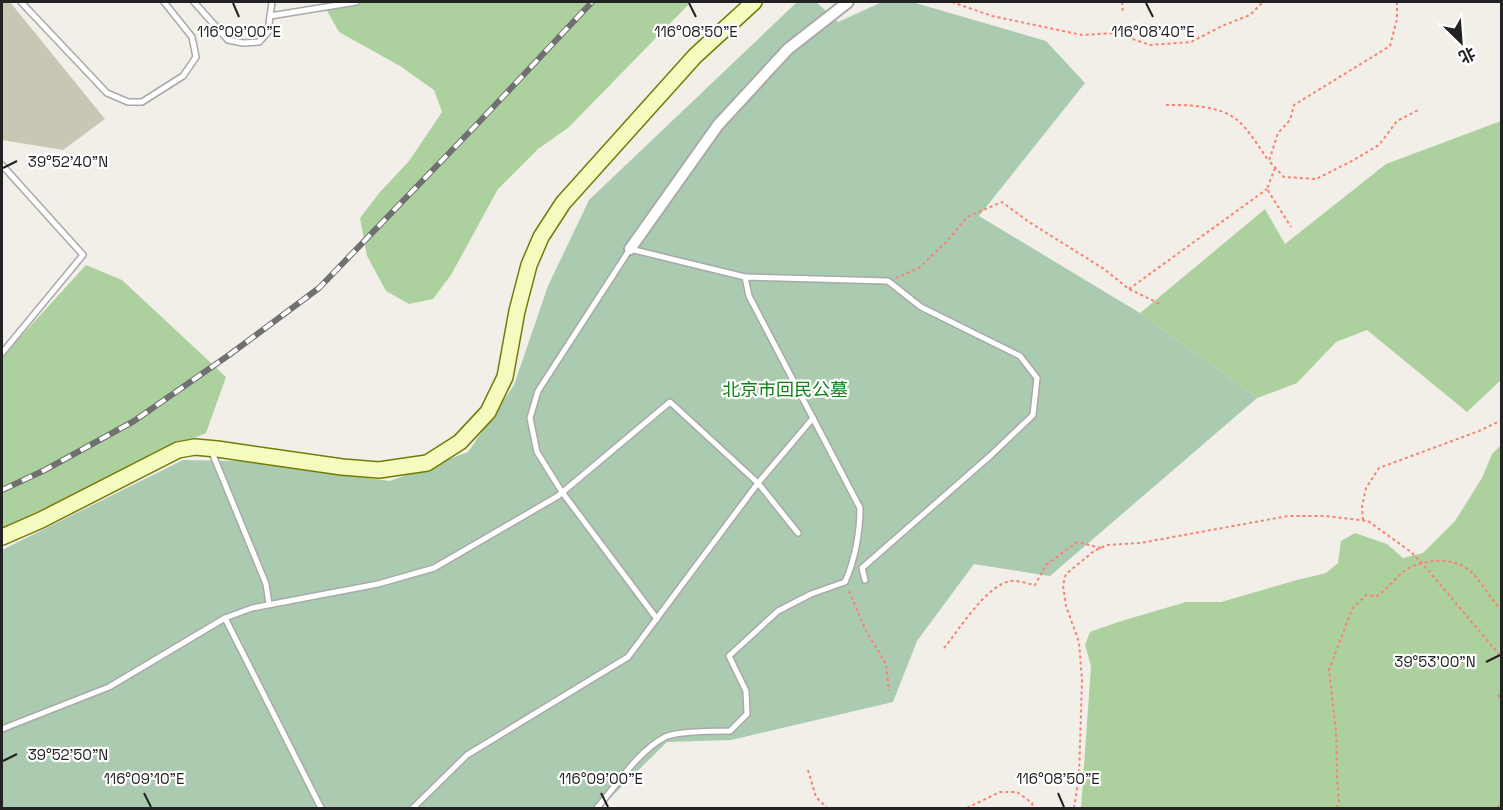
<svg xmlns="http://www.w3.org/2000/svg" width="1503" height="810" viewBox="0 0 1503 810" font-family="'Space Grotesk','Noto Sans SC',sans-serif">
	<rect width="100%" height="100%" fill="#f2efe9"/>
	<path fill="#c7c7b4" d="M2 2H10L105 119 63 150 2 140Z"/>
	<g fill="#add19e">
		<path d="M322 2H691L568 128 538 149 498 189 451 275 433 299 409 304 386 291 367 256 360 218 380 192 409 161 442 112 434 90 400 66 339 32Z"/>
		<path d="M1501 121V380L1467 412 1367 330 1336 342 1297 383 1257 398 1140 313 1265 209 1285 244 1386 164Z"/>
		<path d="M86 265 122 280 226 377 206 433C136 462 71 499 2 527V357Z"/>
		<path d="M1501 445V808H1081L1091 666 1085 645 1090 632 1118 622 1186 602H1221L1297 580 1326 573 1338 563 1341 541 1355 533 1387 544 1403 558 1423 553 1455 521 1482 478 1492 454Z"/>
	</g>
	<path fill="#aacbaf" d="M797 2H816L838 22 882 2H912L1046 41 1085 83 979 216 1140 313 1257 398 1050 576 974 564 917 641 893 702 731 740 667 742 600 808H2V550L183 460 238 461 390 481 468 452 514 385 548 286 589 200Z"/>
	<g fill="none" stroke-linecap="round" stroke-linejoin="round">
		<defs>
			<g id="lane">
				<path d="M21 2 107 93 128 102H142L183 76 196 57 192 37 164 2"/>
				<path d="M194 2 228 40 243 43 259 42 268 32 270 16"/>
				<path d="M272 2 270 16 356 2"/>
				<path d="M2 165 83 255 2 353"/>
				<path d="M211 450 266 584 269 604"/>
				<path d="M225 618 321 808"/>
				<path d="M657 619 562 492 537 452 530 418 538 391 630 249 745 277"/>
				<path d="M2 729 109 687 225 618 252 608 378 584 434 568 558 496 670 402 758 483 798 533"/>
				<path d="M413 808 467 755 628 657 758 483 813 418"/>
				<path d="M597 808C616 786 638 751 665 737 677 731 715 731 730 731L747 714 746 691 729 656 778 611 811 594 845 582C855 560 860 532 860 508L749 296 745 277 888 281 921 307 1020 356 1037 378 1033 415 990 456 862 568 865 580"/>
			</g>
			<path id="street" d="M630 249 718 125 788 49 848 2"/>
			<path id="secondary" d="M2 537 41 520 178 450 195 447 217 449 342 467 379 470 427 463 460 442 488 412 505 377 517 311 529 265 541 237 563 203 695 56 754 2"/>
		</defs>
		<use href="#lane" stroke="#a9a9a9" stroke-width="8"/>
		<use href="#street" stroke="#a9a9a9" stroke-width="14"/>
		<use href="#secondary" stroke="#707d05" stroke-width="18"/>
		<g stroke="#fa8072" stroke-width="2" stroke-dasharray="3 3" stroke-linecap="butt">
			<path d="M952 2 992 16 1082 35 1115 33 1150 45 1191 42 1222 26 1250 15 1263 2"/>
			<path d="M1122 2 1123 13"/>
			<path d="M1397 2V19L1390 46 1294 105 1290 120 1278 133 1269 161 1284 177 1316 179 1352 161 1379 145 1397 121 1420 109"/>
			<path d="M1166 105C1189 105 1217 105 1236 119 1249 129 1259 148 1269 161"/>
			<path d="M1275 168 1267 189 1291 227"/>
			<path d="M896 278 919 268 949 239 967 217 1002 202 1029 222 1104 269 1129 289 1160 304"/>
			<path d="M1129 289 1267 189"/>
			<path d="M1363 520 1362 507 1366 488 1379 468 1479 431 1502 420"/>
			<path d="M849 591 866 631 886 664 889 691"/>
			<path d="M944 648C959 630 987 584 1011 581 1018 580 1028 584 1035 585L1046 565 1077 542 1101 548"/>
			<path d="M1498 695 1502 699"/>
			<path d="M808 770 816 797 827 808"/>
			<path d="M967 808 1000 792H1017L1032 803 1033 808"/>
			<path d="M1074 808 1079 777 1082 680 1079 642 1066 606 1063 585 1066 574 1094 551 1107 545 1140 543 1288 516H1325L1368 521 1411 552 1422 563 1502 658"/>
			<path d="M1337 808 1339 801 1337 778 1336 732 1329 670 1352 609 1366 595 1377 596C1387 589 1395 579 1404 571 1421 559 1454 556 1470 571 1482 582 1490 598 1502 611"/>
			<path d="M1498 808 1502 798"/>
		</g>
		<use href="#lane" stroke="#fff" stroke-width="5"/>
		<use href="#street" stroke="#fff" stroke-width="10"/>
		<use href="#secondary" stroke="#f7fabf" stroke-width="15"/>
		<defs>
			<path id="rail" d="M2 490 45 470 134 421 229 355 319 288 481 120 592 2"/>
		</defs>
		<use href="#rail" stroke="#707070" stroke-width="6"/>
		<use href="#rail" stroke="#fff" stroke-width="4" stroke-dasharray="11" stroke-linecap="butt"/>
	</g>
	<path fill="none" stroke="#222" stroke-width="2" d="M233 3 239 17M689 3 696 17M1146 3 1153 17M3 168 17 161M1486 662 1500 655M3 761 17 754M144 793 151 807M601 793 608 807M1058 793 1064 807"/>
	<g text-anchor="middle" stroke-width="4.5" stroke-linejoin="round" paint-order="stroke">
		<g font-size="18" fill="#0c8416" stroke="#fff">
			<text x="785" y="396">北京市回民公墓</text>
		</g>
	</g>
	<g font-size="15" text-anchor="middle" fill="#222" stroke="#fff" stroke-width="4.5" stroke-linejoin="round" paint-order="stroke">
		<text x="239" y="37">116°09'00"E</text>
		<text x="696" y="37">116°08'50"E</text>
		<text x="1153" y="37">116°08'40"E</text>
		<text x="68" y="167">39°52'40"N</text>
		<text x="1435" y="667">39°53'00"N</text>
		<text x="68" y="760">39°52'50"N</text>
		<text x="144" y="784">116°09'10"E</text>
		<text x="601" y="784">116°09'00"E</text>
		<text x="1058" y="784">116°08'50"E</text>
	</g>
	<rect width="1503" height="810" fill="none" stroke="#222222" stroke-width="6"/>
	<g transform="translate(1461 42) rotate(155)" stroke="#ffffff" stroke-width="4.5" paint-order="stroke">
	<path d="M0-4.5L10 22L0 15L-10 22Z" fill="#222222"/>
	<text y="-9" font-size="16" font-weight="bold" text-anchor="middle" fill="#222222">北</text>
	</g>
</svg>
